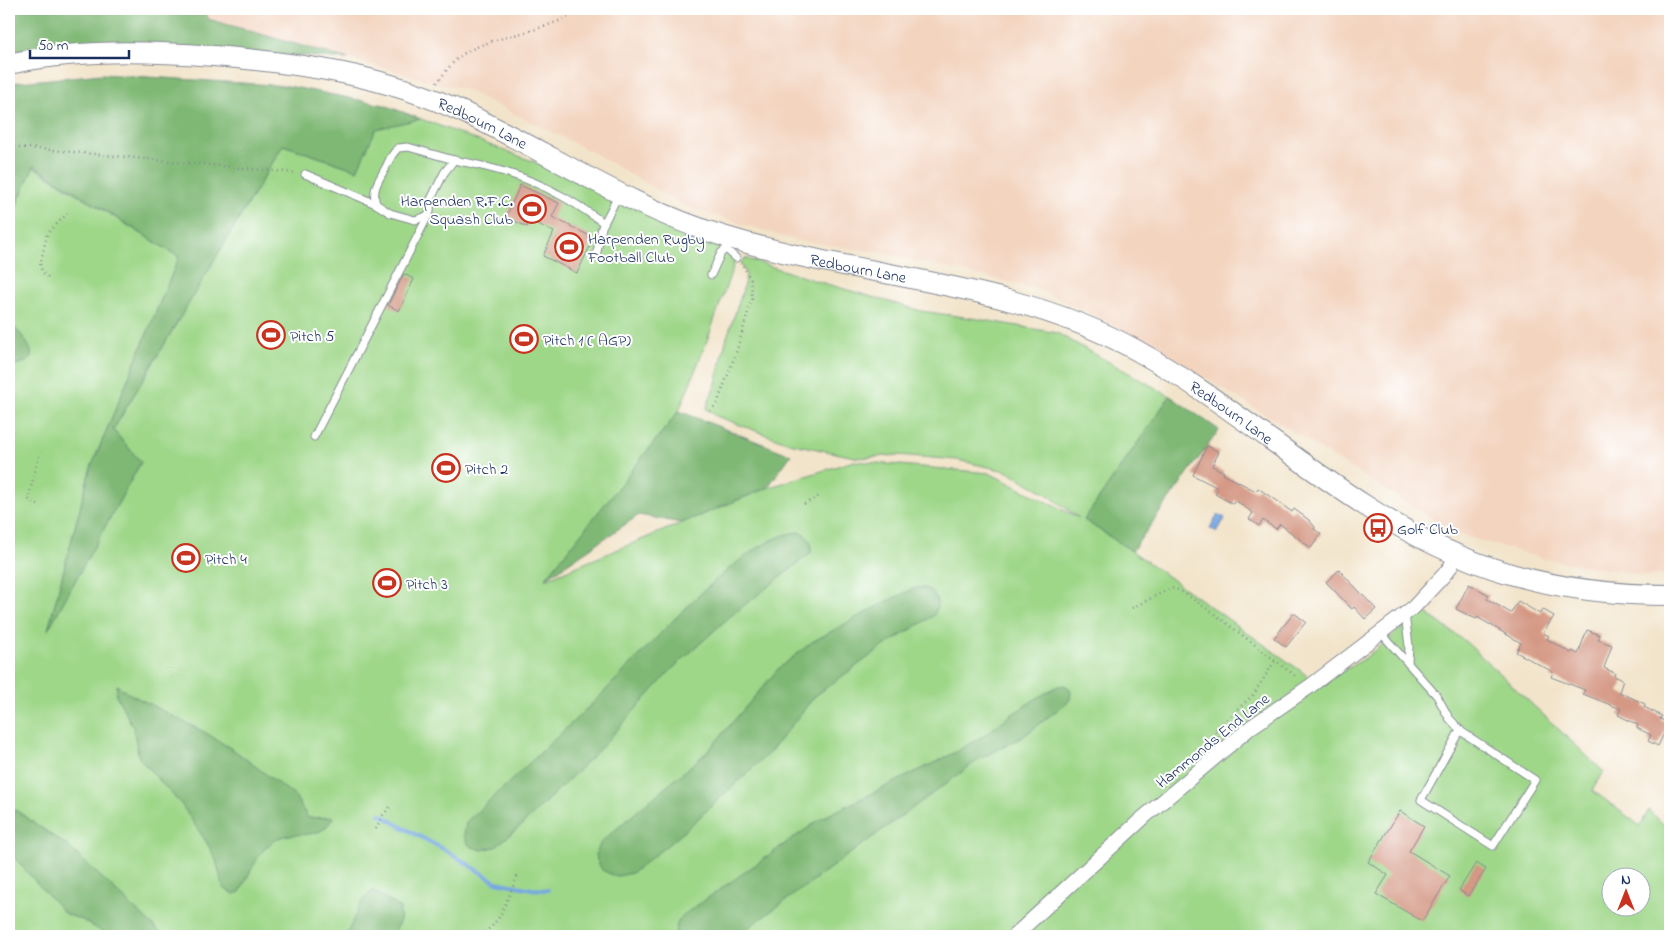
<svg xmlns="http://www.w3.org/2000/svg" width="1679" height="945" viewBox="0 0 1679 945" font-family="'Indie Flower',sans-serif">
	<rect width="100%" height="100%" fill="#fff"/>
	<filter id="ink" filterUnits="userSpaceOnUse"><feTurbulence type="fractalNoise" baseFrequency=".02" numOctaves="2"/><feDisplacementMap in="SourceGraphic" scale="10" xChannelSelector="R" yChannelSelector="G"/><feConvolveMatrix kernelMatrix="1 2 1 2 8 2 1 2 1" color-interpolation-filters="sRGB"/></filter>
	<filter id="wash" filterUnits="userSpaceOnUse"><feTurbulence type="fractalNoise" baseFrequency=".0096" numOctaves="4" result="noise"/><feDisplacementMap in="SourceGraphic" scale="20" xChannelSelector="R" yChannelSelector="G"/><feGaussianBlur stdDeviation="1.12" result="paint"/><feColorMatrix in="noise" values="0 0 0 0 0 0 0 0 0 0 0 0 0 0 0 0 0 1.4 0 .05"/><feComposite in="paint" operator="in"/></filter>
	<g filter="url(#wash)">
		<rect width="100%" height="100%" fill="#f2e4ca"/>
		<path fill="#f3d4bf" d="M9 9H1670V574L1646 576 1545 559 1457 534 1148 342 1039 289 878 252 794 240 685 206 590 151 466 90 348 59Z"/>
		<path fill="#9fd789" stroke="#5d8374" fill-rule="evenodd" d="M384 105 548 167 737 255 708 338 679 411 546 579 767 488 854 461 989 473 1079 518 1044 492 1006 471 957 460 898 455 859 458 789 443 716 416 706 409 717 380 726 340 742 293 746 274 740 263 745 258 813 280 921 311 978 319 1057 333 1170 396 1084 520 1132 551 1301 671 1318 685 1364 659 1423 611 1466 642 1604 772 1592 790 1640 826 1649 810 1670 831V936H9V152L179 257 90 470 49 627 141 462 113 430 283 145 357 170ZM1612 878H1642V908H1612Z"/>
		<g fill="#7fb875" stroke="#4d746a">
			<path d="M9 9H203L208 19 348 59 160 47 9 57Z"/>
			<path d="M102 74 288 86 384 105 420 119 376 129 357 170 283 145 113 430 141 462 48 630 90 470 179 257 34 166 12 215 9 217V83Z"/>
			<path d="M9 325C17 327 34 348 31 357 29 363 15 365 9 367Z"/>
			<path d="M1170 396 1219 430 1132 551 1084 520Z"/>
			<path d="M679 411 791 455 767 488 681 523 639 515 545 579Z"/>
			<path d="M798 532 804 534 811 542V553L727 619 671 670 600 749 523 824 495 847 482 850 472 847 468 844 464 836 466 822C511 781 555 739 599 697 611 684 624 672 636 659 670 624 749 536 798 532Z"/>
			<path d="M921 587C936 590 942 604 933 616L884 646 815 696 769 753 679 836 632 873 618 876 612 875 602 870 597 860 596 854 601 842 707 752 779 668 812 642 885 602 913 589Z"/>
			<path d="M117 685 128 693 206 733 235 751 295 796 308 818 333 817C319 846 293 826 272 842 256 854 249 876 240 892L234 894 223 888 216 860 207 843 181 804 139 758 133 727 116 695Z"/>
			<path d="M1064 685 1068 687 1071 691 1070 700 1023 737 981 758 737 936H675L677 924 682 916 822 818 956 752 986 734 1008 717 1037 698 1058 686Z"/>
			<path d="M9 808 17 811 69 847 164 936H110L80 919 65 914 9 852Z"/>
			<path d="M373 891 393 903 400 908V920L393 936H345C356 921 356 901 373 891Z"/>
		</g>
		<path fill="#77a7e1" stroke="#496ba0" d="M1218 514 1225 518 1217 532 1210 528Z"/>
		<g fill="none" stroke-linecap="round" stroke-linejoin="round">
			<path stroke="#77a7e1" stroke-width="4" d="M380 814 400 826 447 851 496 882 532 889 548 890"/>
		</g>
		<g id="blocks">
			<g fill="#d49884">
				<path d="M520 185 559 203 552 217 594 238 577 273 543 256 554 232 530 220 527 227 506 217Z"/>
				<path d="M404 274 414 279 399 311 388 305Z"/>
				<path d="M1207 446 1219 452 1212 466 1224 472 1223 474 1256 491 1258 488 1292 512 1294 509 1309 520 1315 527 1314 529 1321 534 1311 548 1280 524 1276 529 1263 520 1259 526 1249 519 1253 513 1235 500 1233 504 1215 494 1218 488 1193 475Z"/>
				<path d="M1339 570 1376 609 1365 619 1354 607 1352 609 1326 582Z"/>
				<path d="M1469 584 1489 595 1487 599 1511 613 1518 601 1540 614 1542 609 1554 616 1543 633 1549 636 1547 639 1571 653 1572 651 1578 654 1587 630 1600 635 1598 640 1612 645 1604 668 1615 673 1614 676 1623 680 1619 692 1645 704 1644 707 1662 716 1660 719 1669 723 1658 746 1648 741 1651 735 1637 728 1638 725 1618 715 1621 709 1583 694 1585 690 1551 677 1553 672 1516 652 1521 643 1477 617 1476 619 1456 609Z"/>
				<path d="M1294 613 1306 622 1286 647 1274 638Z"/>
				<path d="M1400 811 1424 826 1409 851 1450 876 1422 921 1376 894 1388 875 1368 862Z"/>
				<path d="M1476 863 1486 869 1468 896 1459 890Z"/>
			</g>
		</g>
	</g>
	<g filter="url(#ink)">
		<use href="#blocks" fill-opacity="0" stroke="#868a94" stroke-width="1"/>
		<g fill="none" stroke-linecap="round" stroke-linejoin="round">
			<defs>
				<g id="service">
					<path d="M305 174 376 204"/>
					<path d="M427 216 415 220 390 213 376 204C371 188 380 179 387 165 390 158 392 154 398 148L408 147 454 160"/>
					<path d="M726 249 736 258"/>
					<path d="M596 257 602 227 619 194"/>
					<path d="M711 275 721 253 726 249V240"/>
					<path d="M314 437 430 212 431 199 444 173 454 160C490 167 526 176 558 194 574 202 589 213 604 223"/>
					<path d="M1405 614 1409 646 1408 663"/>
					<path d="M1381 633 1437 696 1449 718 1462 732 1535 780 1493 846 1421 800 1460 730"/>
				</g>
				<path id="minor" d="M1014 936 1144 817 1251 727 1309 687 1414 607 1443 576 1451 566 1456 555"/>
				<g id="secondary">
					<path id="s1" d="M9 64C75 49 146 51 214 56 301 63 385 75 465 113 552 154 631 208 723 236 859 278 1010 280 1136 350 1217 395 1288 456 1366 506 1463 569 1555 595 1670 595"/>
				</g>
			</defs>
			<use href="#service" stroke="#868a94" stroke-width="9"/>
			<use href="#minor" stroke="#868a94" stroke-width="16"/>
			<use href="#secondary" stroke="#868a94" stroke-width="22"/>
			<g stroke="#868a94" stroke-width="2.5" stroke-dasharray="1 4" stroke-linecap="butt">
				<path d="M437 83C443 75 449 66 457 59 472 44 512 36 533 30 550 25 568 18 583 9"/>
				<path d="M9 146 296 173"/>
				<path d="M48 277 43 273 40 266 47 234 69 212"/>
				<path d="M710 411 717 404 736 353 752 299 751 280 742 264"/>
				<path d="M804 504 821 495"/>
				<path d="M38 505 28 499 40 452"/>
				<path d="M1132 608 1171 588 1179 590 1212 612 1298 678"/>
				<path d="M1219 737 1214 731 1253 695 1275 661"/>
				<path d="M376 829 383 815 391 806"/>
				<path d="M481 936 493 925 500 916 518 875"/>
			</g>
			<use href="#service" stroke="#fff" stroke-width="7"/>
			<use href="#minor" stroke="#fff" stroke-width="14"/>
			<use href="#secondary" stroke="#fff" stroke-width="20"/>
		</g>
	</g>
	<defs>
		<symbol id="stadium-ring" viewBox="-11 -11 22 22"><circle r="9.5" fill="#fff" stroke="#c8321e" stroke-width="1.5"/><path d="M0-5a6.5 5 0 1 0 0 10a6.5 5 0 1 0 0-10ZM-3.5-1.8h7v3.6h-7Z" fill="#c8321e"/></symbol>
		<symbol id="bus-ring" viewBox="-11 -11 22 22"><circle r="9.5" fill="#fff" stroke="#c8321e" stroke-width="1.5"/><path d="M-5-6H5V4H4V6H2V4H-2V6H-4V4H-5ZM-3.5-4V0h7V-4ZM-3.5 1.2v1.5H-2V1.2ZM2 1.2v1.5H3.5V1.2Z" fill="#c8321e"/></symbol>
	</defs>
	<g fill-rule="evenodd">
		<use href="#stadium-ring" x="516" y="193" width="32" height="32"/>
		<use href="#stadium-ring" x="553" y="231" width="32" height="32"/>
		<use href="#stadium-ring" x="255" y="319" width="32" height="32"/>
		<use href="#stadium-ring" x="508" y="323" width="32" height="32"/>
		<use href="#stadium-ring" x="430" y="452" width="32" height="32"/>
		<use href="#bus-ring" x="1362" y="512" width="32" height="32"/>
		<use href="#stadium-ring" x="170" y="542" width="32" height="32"/>
		<use href="#stadium-ring" x="371" y="567" width="32" height="32"/>
	</g>
	<g text-anchor="middle" stroke-width="4" stroke-linejoin="round" paint-order="stroke">
		<g font-size="16" fill="#1b2f5e" stroke="#fff">
			<text dy="6" stroke="none"><textPath href="#s1" startOffset="485">Redbourn Lane</textPath></text>
			<text dy="6" stroke="none"><textPath href="#s1" startOffset="890">Redbourn Lane</textPath></text>
			<text dy="6" stroke="none"><textPath href="#s1" startOffset="1295">Redbourn Lane</textPath></text>
			<text transform="translate(1212 740) rotate(-39)" y="6">Hammonds End Lane</text>
		</g>
		<g font-size="16" fill="#1b2f5e" stroke="#fff" text-anchor="start">
			<text x="513" y="206" text-anchor="end">Harpenden R.F.C.<tspan x="513" dy="18">Squash Club</tspan></text>
			<text x="588" y="244">Harpenden Rugby<tspan x="588" dy="18">Football Club</tspan></text>
			<text x="290" y="341">Pitch 5</text>
			<text x="543" y="345">Pitch 1 ( AGP)</text>
			<text x="465" y="474">Pitch 2</text>
			<text x="1397" y="534">Golf Club</text>
			<text x="205" y="564">Pitch 4</text>
			<text x="406" y="589">Pitch 3</text>
		</g>
	</g>
	<rect width="1679" height="945" fill="none" stroke="#fff" stroke-width="30"/>
	<g transform="translate(1626 892)"><circle r="24" fill="#ffffff" stroke="#a4acbf"/>
	<path d="M0-4L9 19L0 12L-9 19Z" fill="#c8321e"/>
	<text y="-8" font-size="14" font-weight="bold" text-anchor="middle" fill="#1b2f5e">N</text>
	</g>
	<path d="M30 50v8h99v-8" fill="none" stroke="#1b2f5e" stroke-width="2.5"/>
	<text x="38" y="50" font-size="15" fill="#1b2f5e" stroke="#ffffff" stroke-width="4" paint-order="stroke">50 m</text>
</svg>
